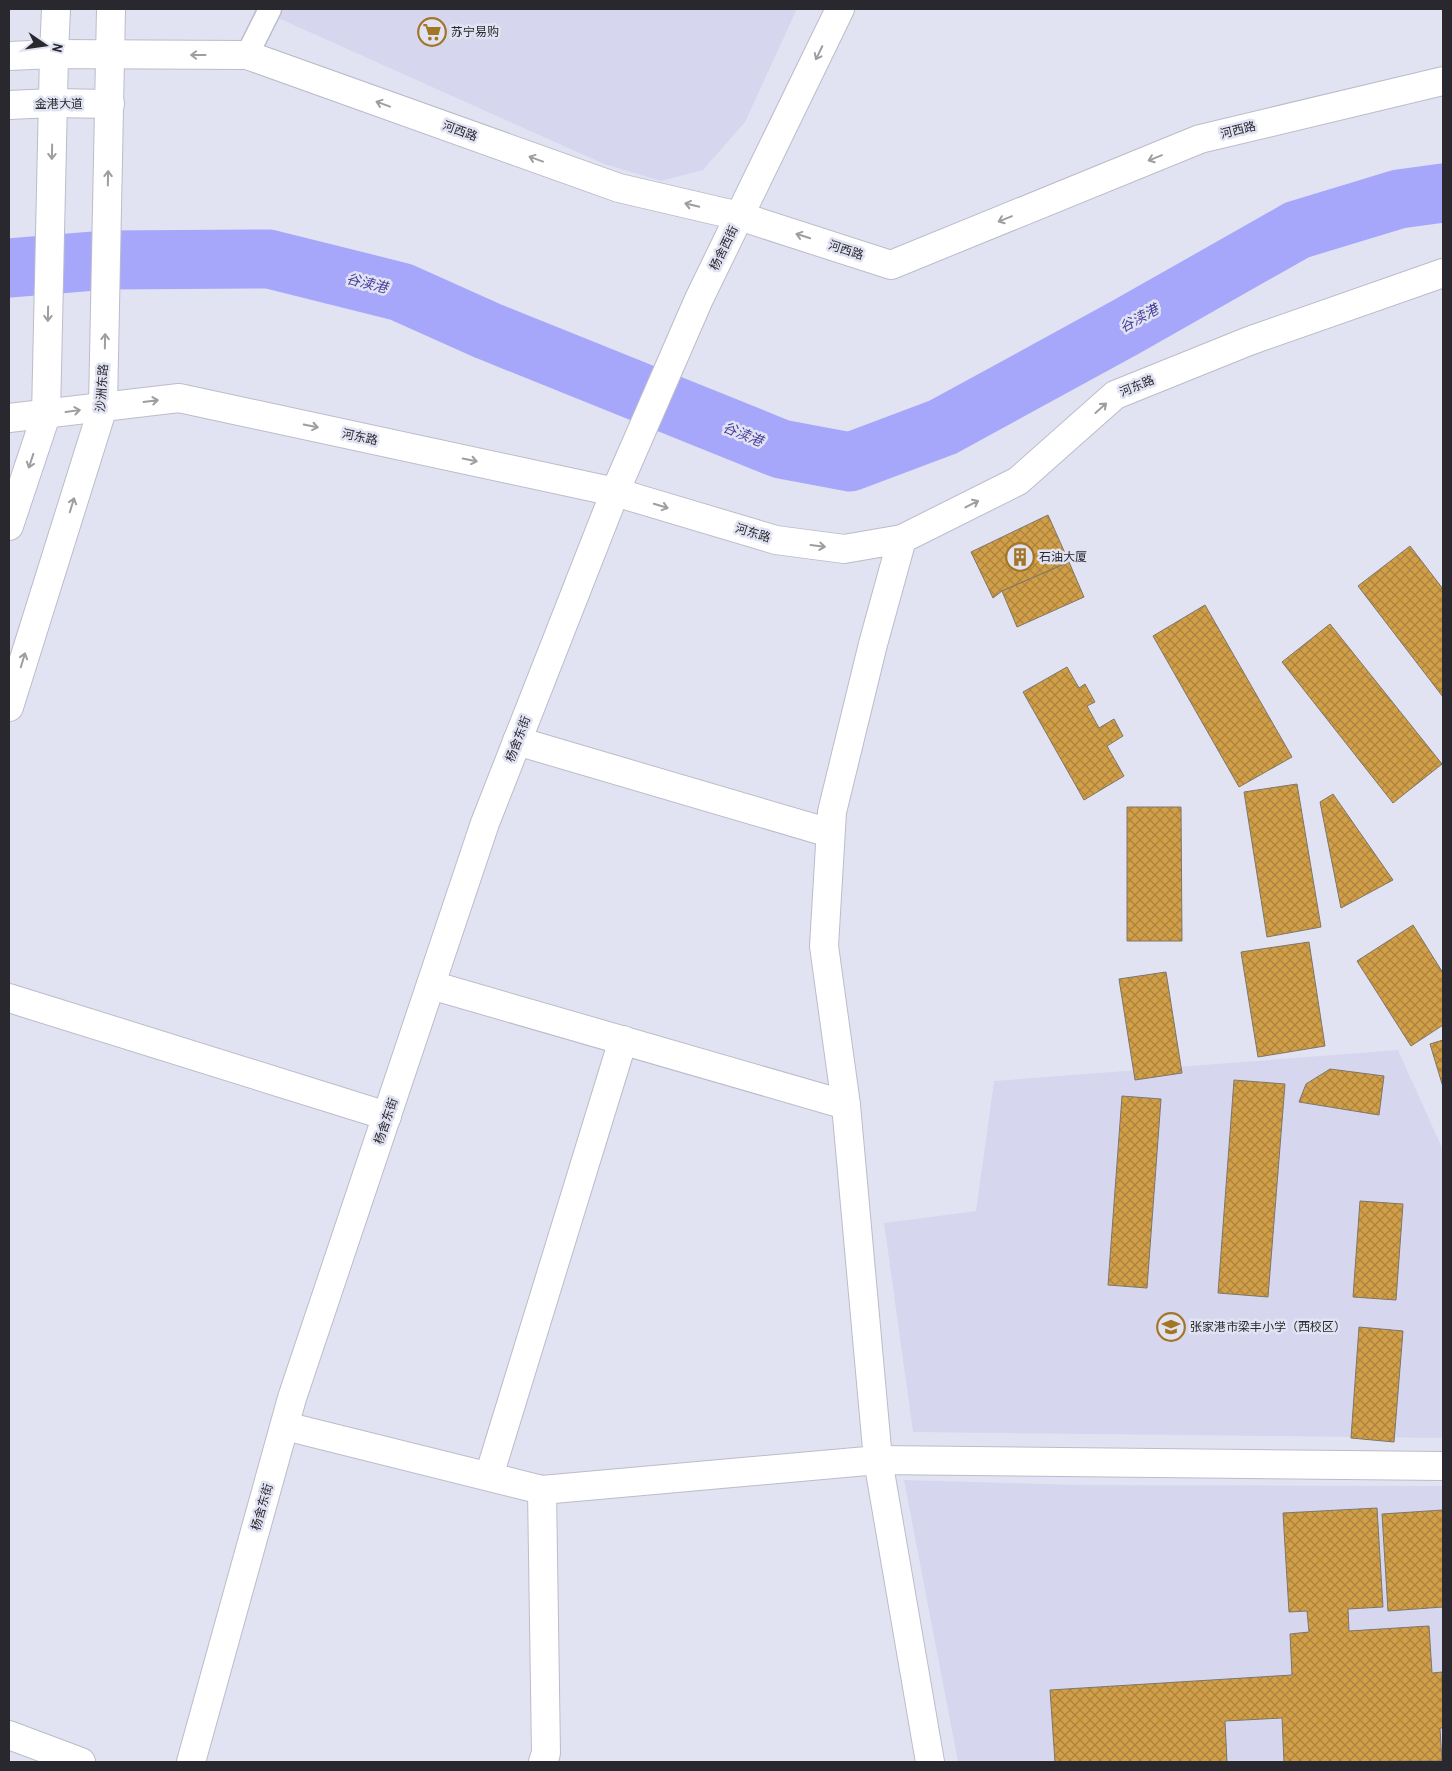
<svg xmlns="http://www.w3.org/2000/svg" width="1452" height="1771" viewBox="0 0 1452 1771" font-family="'Archivo Narrow','Noto Sans SC',sans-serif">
	<defs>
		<pattern id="building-cross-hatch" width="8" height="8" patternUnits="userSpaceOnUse" patternTransform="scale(1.25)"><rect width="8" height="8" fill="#d29f49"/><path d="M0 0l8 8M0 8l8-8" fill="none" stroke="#aa823d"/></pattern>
	</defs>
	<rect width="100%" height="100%" fill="#e2e3f2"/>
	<g fill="#d6d7ee">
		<path d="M258 9H797L745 122 703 170 661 181 604 164Z"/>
		<path d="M1398 1050 1443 1150V1438L913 1432 884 1223 976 1211 994 1081Z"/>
		<path d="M904 1480 1083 1485 1443 1486V1762H958Z"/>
	</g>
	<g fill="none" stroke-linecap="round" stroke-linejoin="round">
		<path stroke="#a6a7fb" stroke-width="59" d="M9 268 107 260 269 259 401 292 488 331 781 449 850 462 943 427 1126 327 1297 230 1399 199 1443 193"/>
	</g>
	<g fill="url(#building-cross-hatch)" stroke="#7e766a">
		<path d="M1048 515 1069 562 1002 591 993 598 971 552Z"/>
		<path d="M1410 546 1443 589V697L1358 586Z"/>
		<path d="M1069 562 1084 597 1017 627 1002 591Z"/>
		<path d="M1205 605 1292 757 1239 787 1153 636Z"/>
		<path d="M1330 624 1442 764 1393 803 1282 662Z"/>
		<path d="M1067 667 1079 688 1085 684 1095 702 1087 706 1099 728 1114 719 1123 736 1107 746 1124 776 1084 800 1023 692Z"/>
		<path d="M1297 784 1321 927 1267 937 1244 792Z"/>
		<path d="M1333 794 1393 880 1341 908 1320 802Z"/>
		<path d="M1127 807H1181L1182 941H1127Z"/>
		<path d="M1413 925 1443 973V1025L1411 1046 1357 961Z"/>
		<path d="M1309 942 1325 1046 1258 1057 1241 952Z"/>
		<path d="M1166 972 1182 1073 1135 1080 1119 979Z"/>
		<path d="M1443 1040V1087L1430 1044Z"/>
		<path d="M1330 1069 1384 1076 1379 1115 1299 1102 1306 1084Z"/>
		<path d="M1234 1080 1285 1084 1268 1297 1218 1293Z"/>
		<path d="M1122 1096 1161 1099 1147 1288 1108 1285Z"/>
		<path d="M1360 1201 1403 1204 1396 1300 1353 1297Z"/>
		<path d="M1359 1327 1403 1331 1394 1442 1351 1438Z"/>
		<path d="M1377 1508 1383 1607 1348 1609 1349 1631 1429 1626 1432 1673 1442 1672 1443 1728H1440L1442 1761 1284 1762 1282 1718 1225 1721 1227 1762H1055L1050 1690 1292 1675 1290 1634 1309 1632 1307 1611 1289 1612 1283 1513Z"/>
		<path d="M1443 1510V1607L1388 1611 1382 1514Z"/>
	</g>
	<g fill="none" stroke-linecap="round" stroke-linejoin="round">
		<defs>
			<path id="pedestrian" d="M247 55 270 9"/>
			<g id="minor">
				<path d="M902 539 873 644 832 812 824 946 846 1105 878 1460 930 1762"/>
				<path d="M517 741 830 833"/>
				<path d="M431 985 846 1105"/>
				<path d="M9 998 387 1116"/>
				<path d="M285 1426 542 1490 878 1460 1443 1466"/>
				<path d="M489 1476 623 1040"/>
				<path d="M542 1490 546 1753 543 1762"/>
			</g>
			<g id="tertiary">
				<path d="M9 56 54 54 247 55 619 188 739 216 891 265 1200 139 1443 81"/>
				<path d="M9 105 53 103 110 104"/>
				<path d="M9 418 179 398 615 492 776 540 844 549 902 539 1018 481 1115 395 1249 341 1443 273"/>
				<path d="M9 526 46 415 54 54 56 9"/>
				<path d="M9 707 103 407 111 9"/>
				<path d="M9 1735 81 1762"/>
				<path d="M191 1762 292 1398 485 823 615 492 699 299 840 9"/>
			</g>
		</defs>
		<use href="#pedestrian" stroke="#bbbcca" stroke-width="25"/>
		<use href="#minor" stroke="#bbbcca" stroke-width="30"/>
		<use href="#tertiary" stroke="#bbbcca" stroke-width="30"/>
		<use href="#pedestrian" stroke="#fff" stroke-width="22"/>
		<use href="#minor" stroke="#fff" stroke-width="28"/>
		<use href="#tertiary" stroke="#fff" stroke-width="28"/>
	</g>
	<defs><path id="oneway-shaft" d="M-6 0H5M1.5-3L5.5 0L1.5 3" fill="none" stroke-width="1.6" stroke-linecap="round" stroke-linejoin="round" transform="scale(1.25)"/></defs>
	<g stroke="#9e9ea1">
		<use href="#oneway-shaft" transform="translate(819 53) rotate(116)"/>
		<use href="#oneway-shaft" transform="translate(198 55) rotate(-180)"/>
		<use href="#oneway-shaft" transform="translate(383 104) rotate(-160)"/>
		<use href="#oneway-shaft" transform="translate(52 152) rotate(91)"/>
		<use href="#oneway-shaft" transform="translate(1155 158) rotate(158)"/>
		<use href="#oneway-shaft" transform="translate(536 159) rotate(-160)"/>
		<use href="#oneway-shaft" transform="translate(108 178) rotate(-89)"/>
		<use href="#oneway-shaft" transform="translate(692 205) rotate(-167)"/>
		<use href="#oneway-shaft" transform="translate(1005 219) rotate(158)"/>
		<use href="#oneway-shaft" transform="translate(803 236) rotate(-162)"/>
		<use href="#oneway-shaft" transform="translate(48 314) rotate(91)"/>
		<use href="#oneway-shaft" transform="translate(105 341) rotate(-89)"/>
		<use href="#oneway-shaft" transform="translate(151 401) rotate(-7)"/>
		<use href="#oneway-shaft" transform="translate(1101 408) rotate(-42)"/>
		<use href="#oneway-shaft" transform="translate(73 411) rotate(-8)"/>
		<use href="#oneway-shaft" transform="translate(311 426) rotate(12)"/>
		<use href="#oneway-shaft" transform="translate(470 460) rotate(12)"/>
		<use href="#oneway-shaft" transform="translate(31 461) rotate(108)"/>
		<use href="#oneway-shaft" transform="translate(972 504) rotate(-27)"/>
		<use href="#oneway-shaft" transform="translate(72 505) rotate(-73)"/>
		<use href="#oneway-shaft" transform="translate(661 506) rotate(17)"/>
		<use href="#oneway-shaft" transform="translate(818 546) rotate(7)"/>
		<use href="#oneway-shaft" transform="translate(23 660) rotate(-73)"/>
	</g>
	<defs>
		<symbol id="supermarket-ring" viewBox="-11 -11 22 22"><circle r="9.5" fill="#e2e3f2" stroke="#a27527" stroke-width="1.5"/><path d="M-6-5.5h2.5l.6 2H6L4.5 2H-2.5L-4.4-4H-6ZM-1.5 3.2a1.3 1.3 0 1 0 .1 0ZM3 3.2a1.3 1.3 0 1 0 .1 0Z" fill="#a27527"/></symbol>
		<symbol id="building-ring" viewBox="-11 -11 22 22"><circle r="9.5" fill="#e2e3f2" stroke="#a27527" stroke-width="1.5"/><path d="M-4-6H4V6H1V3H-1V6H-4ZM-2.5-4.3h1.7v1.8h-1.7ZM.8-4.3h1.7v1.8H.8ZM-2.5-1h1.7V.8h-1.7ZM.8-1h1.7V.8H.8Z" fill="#a27527"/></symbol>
		<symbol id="school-ring" viewBox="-11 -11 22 22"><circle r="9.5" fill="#e2e3f2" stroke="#a27527" stroke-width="1.5"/><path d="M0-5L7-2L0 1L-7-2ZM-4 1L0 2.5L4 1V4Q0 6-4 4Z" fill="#a27527"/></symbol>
	</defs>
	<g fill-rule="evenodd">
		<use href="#supermarket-ring" x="416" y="16" width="32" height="32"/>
		<use href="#building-ring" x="1004" y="541" width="32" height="32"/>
		<use href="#school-ring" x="1155" y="1311" width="32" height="32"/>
	</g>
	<g text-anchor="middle" stroke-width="5" stroke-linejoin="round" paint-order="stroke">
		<g font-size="12" fill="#28282e" stroke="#e2e3f2" text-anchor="start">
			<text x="451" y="36">苏宁易购</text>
			<text x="1039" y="561">石油大厦</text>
			<text x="1190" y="1331">张家港市梁丰小学（西校区）</text>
		</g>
		<g font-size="12" fill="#28282e" stroke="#e2e3f2">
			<text x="59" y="108">金港大道</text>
			<text transform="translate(1238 130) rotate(-14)" y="4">河西路</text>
			<text transform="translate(460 131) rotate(20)" y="4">河西路</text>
			<text transform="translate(724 248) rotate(-64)" y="4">杨舍西街</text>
			<text transform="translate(846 250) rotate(18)" y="4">河西路</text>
			<text transform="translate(1137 386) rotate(-22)" y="4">河东路</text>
			<text transform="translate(102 388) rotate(-86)" y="4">沙洲东路</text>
			<text transform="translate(360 437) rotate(12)" y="4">河东路</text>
			<text transform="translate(753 533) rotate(17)" y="4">河东路</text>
			<text transform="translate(518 739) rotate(-69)" y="4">杨舍东街</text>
			<text transform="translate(386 1121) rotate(-71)" y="4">杨舍东街</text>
			<text transform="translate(262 1507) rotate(-74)" y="4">杨舍东街</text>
		</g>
		<g font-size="14" font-style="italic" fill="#463d9c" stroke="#e2e3f2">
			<text transform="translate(367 283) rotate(14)" y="5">谷渎港</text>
			<text transform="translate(1139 318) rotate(-29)" y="5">谷渎港</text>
			<text transform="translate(743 434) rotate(22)" y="5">谷渎港</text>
		</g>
	</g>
	<rect width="1452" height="1771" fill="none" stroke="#28282e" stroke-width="20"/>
	<g transform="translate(45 45) rotate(103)" stroke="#e2e3f2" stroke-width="4" paint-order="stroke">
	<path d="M0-4L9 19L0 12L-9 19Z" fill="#28282e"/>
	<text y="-8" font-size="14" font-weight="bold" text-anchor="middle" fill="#28282e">N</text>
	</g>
</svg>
